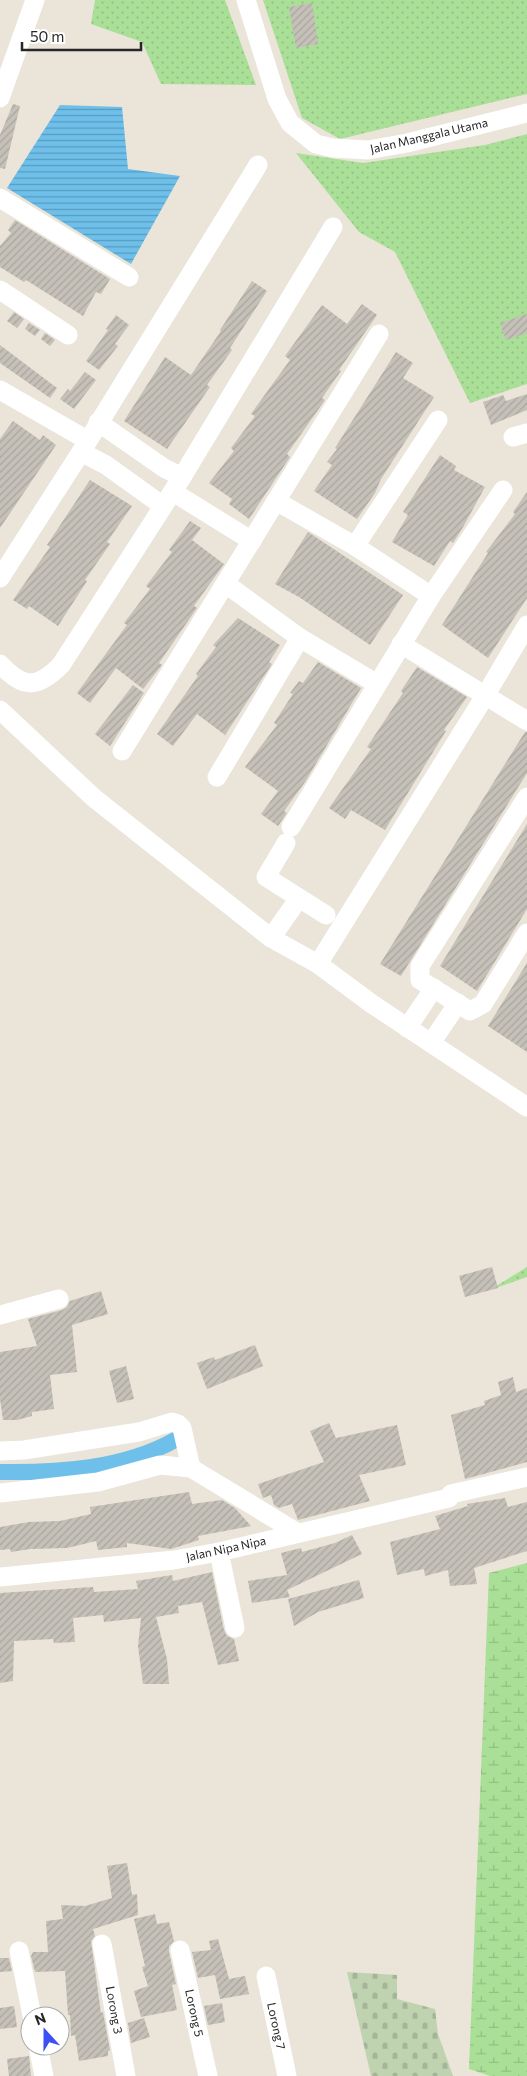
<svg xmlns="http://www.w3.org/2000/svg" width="527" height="2076" viewBox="0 0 527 2076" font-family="Commissioner,sans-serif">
	<defs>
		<pattern id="grass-dots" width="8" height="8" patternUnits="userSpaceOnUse" patternTransform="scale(1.25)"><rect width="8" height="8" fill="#aadf97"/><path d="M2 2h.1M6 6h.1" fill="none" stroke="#92bf82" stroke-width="1.8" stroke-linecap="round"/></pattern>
		<pattern id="wetland-marsh" width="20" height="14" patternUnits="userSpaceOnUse" patternTransform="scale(1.25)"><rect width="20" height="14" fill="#aadf97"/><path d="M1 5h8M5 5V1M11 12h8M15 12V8" fill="none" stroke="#92bf82"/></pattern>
		<pattern id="cemetery-stones" width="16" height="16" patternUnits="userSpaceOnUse" patternTransform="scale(1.25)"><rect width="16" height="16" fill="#bfd3b1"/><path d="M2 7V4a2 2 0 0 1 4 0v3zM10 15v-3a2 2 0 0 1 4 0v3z" fill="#a4b598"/></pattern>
		<pattern id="water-rules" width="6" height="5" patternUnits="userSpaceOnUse" patternTransform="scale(1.25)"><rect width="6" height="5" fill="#6ebfea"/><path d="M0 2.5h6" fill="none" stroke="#5a9bbe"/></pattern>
		<pattern id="building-hatch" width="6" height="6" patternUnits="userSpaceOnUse" patternTransform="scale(1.25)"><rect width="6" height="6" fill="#c5c1b9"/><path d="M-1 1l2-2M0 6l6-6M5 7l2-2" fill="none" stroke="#a9a69f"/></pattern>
	</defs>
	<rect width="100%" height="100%" fill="#eae4d9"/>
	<g fill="url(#grass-dots)">
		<path d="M95 0H225L256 85 161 84 142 42 91 24Z"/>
		<path d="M263 0H527V94L340 139 302 118Z"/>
		<path d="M527 134V384L470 403 395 252 359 232 296 153 363 163 485 145Z"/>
		<path d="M527 1267V1277L490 1290Z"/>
	</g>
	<path fill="url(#wetland-marsh)" d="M527 1563V2076H490L469 2069 489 1573Z"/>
	<path fill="url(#cemetery-stones)" d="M347 1972 397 1975V1999L435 2009 438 2034 453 2076H371Z"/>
	<path fill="url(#water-rules)" d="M60 105 122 107 128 169 180 176 131 264 7 188Z"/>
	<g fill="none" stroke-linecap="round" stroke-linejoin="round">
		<path stroke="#6ebfea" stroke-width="16" d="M0 1472C58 1473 123 1469 175 1440"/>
	</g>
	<g fill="url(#building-hatch)">
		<path d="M312 3 318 44 296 48 289 7Z"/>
		<path d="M13 104 20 106 5 169 0 168V135Z"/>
		<path d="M15 220 110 279 101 294 96 292 83 316 26 280 24 282 0 267V246L11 233 8 230Z"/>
		<path d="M252 281 267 291 230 348 232 350 207 385 210 387 167 449 124 421 165 357 191 375 221 331 220 330Z"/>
		<path d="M362 304 377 315 339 370 341 371 322 398 325 400 287 454 290 457 249 519 229 504 232 499 209 483 234 451 231 448 255 416 251 414 290 360 285 356 322 305 347 324Z"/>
		<path d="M14 312 24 319 17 328 7 321Z"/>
		<path d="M527 314V333L506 340 500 323Z"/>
		<path d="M116 315 129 325 115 344 118 346 99 370 86 361 108 330 106 329Z"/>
		<path d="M29 323 40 330 35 336 25 329Z"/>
		<path d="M45 333 55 340 50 346 41 339Z"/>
		<path d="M0 345 57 388 50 398 0 363Z"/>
		<path d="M396 352 413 363 403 378 434 397 381 479 375 493 357 519 314 491 332 465 327 462 337 449 335 448Z"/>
		<path d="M85 372 96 380 74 409 60 399 68 389 70 391Z"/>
		<path d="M527 394V410L491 425 483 402 503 395 506 401Z"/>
		<path d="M13 421 40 440 43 435 56 445 0 528V439Z"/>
		<path d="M440 455 456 466 454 470 485 487 463 527 453 543 450 541 434 566 392 542 408 515 403 512Z"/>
		<path d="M90 480 132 506 107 542 110 544 85 580 87 581 58 626 29 606 27 609 13 600 50 547 47 545Z"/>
		<path d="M527 492V598L488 658 442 625 488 553 486 552 515 514 513 512Z"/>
		<path d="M190 521 201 528 192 540 224 564 194 606 197 608 159 663 162 665 143 689 116 668 90 703 77 693 127 625 124 623 150 589 146 586 172 552 169 550Z"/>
		<path d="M308 532 403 595 370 645 299 597 275 584Z"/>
		<path d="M238 618 280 645 269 662 272 664 225 735 197 714 173 746 157 734 198 676 196 674 216 647 213 645Z"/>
		<path d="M318 662 361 688 305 782 284 811 287 813 278 826 261 814 278 791 245 767 277 725 274 723 293 694 290 693 299 681 303 683Z"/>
		<path d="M417 667 467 697 444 730 446 731 385 830 351 810 345 819 329 808 371 749 367 747 403 693 401 691Z"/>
		<path d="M133 685 144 693 110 746 95 734Z"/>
		<path d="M525 732H527V773L401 976 380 964Z"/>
		<path d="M527 824V909L477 991 440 966Z"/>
		<path d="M527 963V1052L488 1026Z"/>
		<path d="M492 1267 498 1288 465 1297 459 1276Z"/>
		<path d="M101 1291 108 1314 72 1325 77 1372 50 1375 54 1409 32 1412V1416L17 1420H3L0 1399V1352L37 1346 28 1319 62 1310 67 1307 70 1301Z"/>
		<path d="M255 1345 263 1366 207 1389 197 1363 214 1357 215 1360Z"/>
		<path d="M126 1366 134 1399 117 1403 109 1371Z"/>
		<path d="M513 1377 516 1392 527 1388V1462L465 1479 451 1415 485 1405 484 1401 501 1395 498 1382Z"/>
		<path d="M329 1423 336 1438 397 1425 406 1465 359 1475 370 1501 298 1520 292 1504 279 1508 274 1505 271 1495 263 1498 258 1484 324 1462 310 1431Z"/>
		<path d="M189 1492 192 1504 222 1500 235 1508 251 1526 198 1536 199 1540 171 1549 127 1543V1547L98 1550 96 1541 67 1548 30 1549 11 1552 10 1549 0 1550V1527L29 1522 60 1521 91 1514 90 1507Z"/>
		<path d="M505 1498 508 1507 527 1502V1551L474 1568 477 1584 450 1586 448 1570 425 1576 424 1569 397 1575 390 1542 440 1529 435 1516 468 1506 467 1504Z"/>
		<path d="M352 1535 362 1554 287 1590 290 1597 252 1603 248 1581 287 1575 281 1553 301 1548 302 1552 335 1543Z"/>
		<path d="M212 1572 224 1630 227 1636 234 1639 239 1661 218 1665 202 1602 178 1606 179 1613 156 1617 167 1659 169 1684H143L138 1646 141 1618 104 1622 103 1615 73 1618 75 1642 54 1643 53 1639 14 1641 13 1681 0 1683V1593L93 1587 94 1592 138 1589 136 1581 172 1575 173 1581Z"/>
		<path d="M359 1580 364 1598 318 1612 294 1626 288 1599Z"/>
		<path d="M127 1863 132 1895 137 1894 138 1915 93 1929 95 1936 91 1941 101 2013 103 2012 110 2050 108 2051V2056L79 2061 75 2035 71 2036 70 2015H68L65 1971 35 1972 31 1956 33 1952H48L46 1921 63 1919 61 1905 85 1906 112 1898 107 1866Z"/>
		<path d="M155 1914 157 1924 169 1922 174 1941 169 1946V1952L176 1984 172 1985 177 2010 141 2017 134 1991 148 1986 142 1967 145 1966 134 1919Z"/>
		<path d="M218 1939 229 1979 245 1976 249 1994 220 1999 215 1975 198 1978 192 1952 211 1950 209 1941Z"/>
		<path d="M0 1958H9L12 1971 0 1972Z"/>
		<path d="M222 2003 225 2022 208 2025 204 2006Z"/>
		<path d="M14 2006 17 2027 0 2029V2008Z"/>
		<path d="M144 2018 150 2037 131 2043 128 2023Z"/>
		<path d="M29 2056 31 2076H9L7 2059Z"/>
	</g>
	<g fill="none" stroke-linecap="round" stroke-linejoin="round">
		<g stroke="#fff" stroke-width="19">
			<path d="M246 0 277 99 290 123 316 144 333 148 368 150 407 143 527 113"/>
			<path d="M0 98 35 0"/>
			<path d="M0 198 129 277"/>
			<path d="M0 290 68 335"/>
			<path d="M0 390 87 440"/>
			<path d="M98 422 164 468 182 477"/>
			<path d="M513 437 527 433"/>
			<path d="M81 452 106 465 163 506"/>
			<path d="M173 492 252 541"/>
			<path d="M276 501 355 546 431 596"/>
			<path d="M355 546 438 420"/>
			<path d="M0 578 81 452 258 165"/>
			<path d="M226 584 300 638 377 684"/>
			<path d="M401 644 527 721"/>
			<path d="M0 664C23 689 37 689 61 665L182 477 333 227"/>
			<path d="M0 710 94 798 271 938 318 964 372 1004 527 1107"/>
			<path d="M122 751 379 334"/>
			<path d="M217 777 300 638"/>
			<path d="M527 797 420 966V980L470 1011 483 1004 527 933"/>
			<path d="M291 827 431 596 503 490"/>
			<path d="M286 843 266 877 326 915"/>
			<path d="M271 938 299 898"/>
			<path d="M318 964 485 696 527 625"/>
			<path d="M407 1028 434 988"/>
			<path d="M431 1043 458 1003"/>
			<path d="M0 1315 59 1299"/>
			<path d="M0 1451 24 1450 139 1432 172 1422 178 1424 182 1428 191 1468"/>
			<path d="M0 1493 98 1482 160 1465 191 1468 298 1533"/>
			<path d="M219 1552 235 1628"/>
			<path d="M0 1577 174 1560 219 1552 449 1498 451 1494 527 1477"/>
			<path d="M102 1944 126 2076"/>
			<path d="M180 1950 208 2076"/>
			<path d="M19 1951 32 2016"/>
			<path d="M266 1976 287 2076"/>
			<path d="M38 2046 44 2076"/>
		</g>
	</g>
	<g text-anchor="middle" stroke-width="4" stroke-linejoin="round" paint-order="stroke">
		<g font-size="12" fill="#272727" stroke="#fff">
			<text transform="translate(429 136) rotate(-13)" y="4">Jalan Manggala Utama</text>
			<text transform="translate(226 1549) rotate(-12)" y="4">Jalan Nipa Nipa</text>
			<text transform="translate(114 2010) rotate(80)" y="4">Lorong 3</text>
			<text transform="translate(194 2013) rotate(78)" y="4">Lorong 5</text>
			<text transform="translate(276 2026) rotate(78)" y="4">Lorong 7</text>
		</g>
	</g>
	<g transform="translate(45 2031) rotate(339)"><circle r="24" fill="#ffffff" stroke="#a9a9a9"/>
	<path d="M0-4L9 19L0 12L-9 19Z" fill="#3d50f3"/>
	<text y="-8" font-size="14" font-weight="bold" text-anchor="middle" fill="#272727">N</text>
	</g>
	<path d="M22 42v8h119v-8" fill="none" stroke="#272727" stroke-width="2.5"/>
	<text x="30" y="42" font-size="15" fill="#272727" stroke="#ffffff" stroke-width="4" paint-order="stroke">50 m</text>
</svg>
